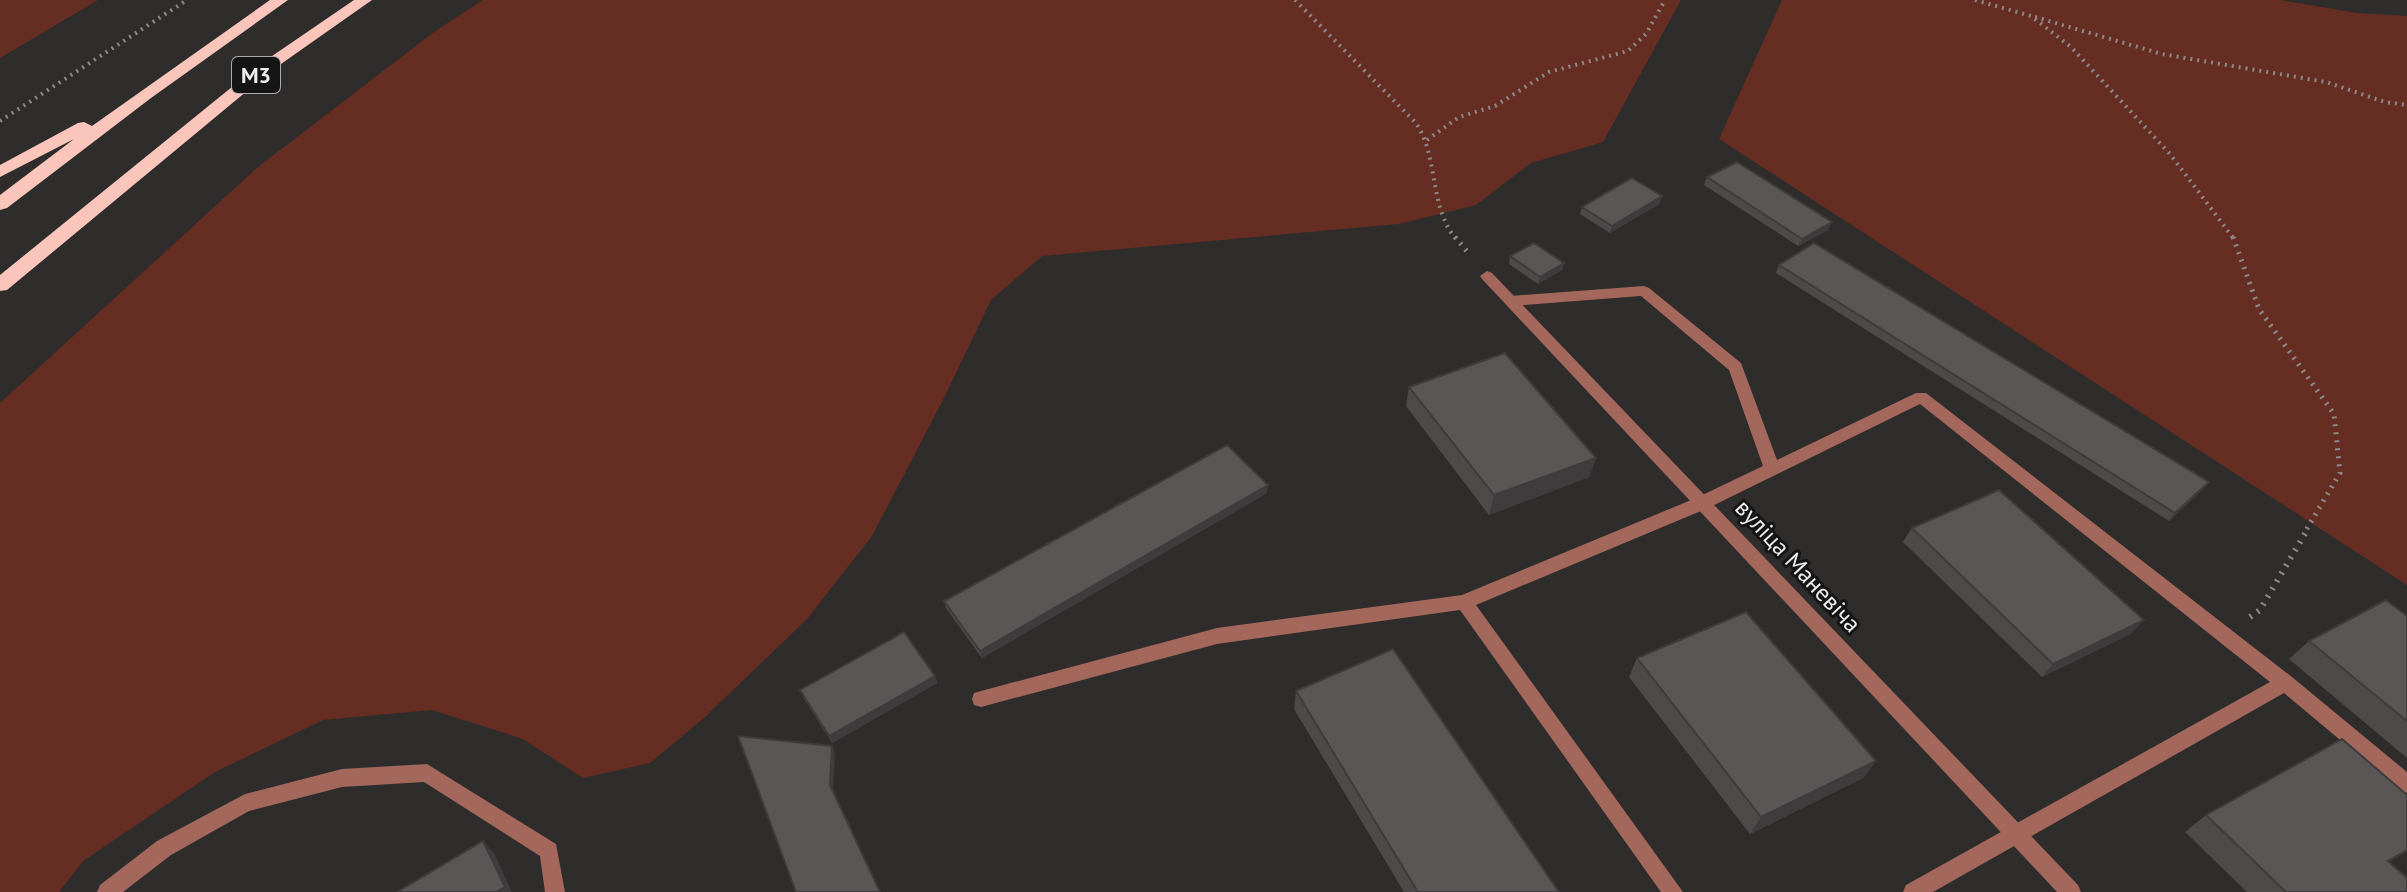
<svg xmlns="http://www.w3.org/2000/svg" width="2407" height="892" viewBox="0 0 2407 892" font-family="'PT Sans',sans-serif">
	<rect width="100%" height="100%" fill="#2f2c2c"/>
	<g fill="#662d23">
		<path d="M0 0H98L0 58Z"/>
		<path d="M483 0H1681L1603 142 1531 163 1476 205 1399 224 1042 256 991 300 943 400 872 536 807 619 705 717 650 763 583 778 523 739 432 710 323 720 215 772 83 861 59 892H0V403L258 167 434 32Z"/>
		<path d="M1782 0H2280L2357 13 2407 16V585L1719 139Z"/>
	</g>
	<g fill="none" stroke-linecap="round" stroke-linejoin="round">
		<g stroke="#8c8989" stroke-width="4" stroke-dasharray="2 5" stroke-linecap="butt">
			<path d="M1295 0 1416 123C1439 158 1429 207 1456 239"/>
			<path d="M1975 0 2031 16 2071 47 2170 154 2234 239"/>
			<path d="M2035 17 2162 54 2326 82 2385 102 2407 105"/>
			<path d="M0 121 187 0"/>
			<path d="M1427 140 1459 117 1495 106 1549 72 1628 51 1646 34 1665 0"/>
		</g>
		<g stroke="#8c8989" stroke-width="5" stroke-dasharray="2 6" stroke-linecap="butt">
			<path d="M1455 237 1470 255"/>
			<path d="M2233 237 2259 309 2334 414 2340 473 2305 532"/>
		</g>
		<path stroke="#8c8989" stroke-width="6" stroke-dasharray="2 7" stroke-linecap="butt" d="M2250 617 2260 610 2307 530"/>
		<g fill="#a3675c" fill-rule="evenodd">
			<path d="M1644 286 1649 288 1741 363 1777 460 1916 393H1926L2292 677 2407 772V793L2400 790 2284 693 1933 892H1903L1906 885 2270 682 1920 404 1708 508 1476 605 1683 892H1661L1460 610 1217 644 981 707 974 705 972 699 974 693 981 691 1217 628 1462 595 1696 498 1763 466 1729 370 1641 296 1511 306 1504 301 1511 296Z"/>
			<path d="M427 764 556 844 565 892H545L540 856 424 782 342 787 249 811 171 855 123 892H97L100 885 157 841 245 794 342 769Z"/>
		</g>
		<path fill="#a3675c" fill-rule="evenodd" d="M1487 271 1492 273 2078 885 2081 892H2057L1482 279 1480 276Z"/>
		<g fill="#fac6bc" fill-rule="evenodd">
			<path d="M270 0H288L151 98 7 208 0 210V195L74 139 0 177V165L78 123 84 122 92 126Z"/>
			<path d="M354 0H372L271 71 7 290 0 291V275L259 65Z"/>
		</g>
	</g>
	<g fill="#4d4a49">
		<path d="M1707 177 1828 230 1798 246 1704 185Z"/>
		<path d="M1662 196 1659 204 1610 233 1580 214 1582 207Z"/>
		<path d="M1510 256 1564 263 1562 270 1538 284 1509 264Z"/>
		<path d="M1779 265 2203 489 2169 521 1776 273Z"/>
		<path d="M1409 387 1596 458 1589 477 1489 515 1406 406Z"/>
		<path d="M1267 493 982 658 946 608 944 601Z"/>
		<path d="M1912 528 2132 633 2042 677 1903 542Z"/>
		<path d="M2407 616V758L2289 659 2309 641Z"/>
		<path d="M1637 658 1876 761 1863 778 1750 834 1629 677Z"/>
		<path d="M935 676 937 683 832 743 803 697 800 690Z"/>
		<path d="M1296 691 1559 892H1404L1294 709Z"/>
		<path d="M2407 795V851L2389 862 2407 892H2247L2185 832 2206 815Z"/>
	</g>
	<g fill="#3e3c3c">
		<path d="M1662 196 1659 204 1610 233 1612 226Z"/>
		<path d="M1832 222 1828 230 1798 246 1802 239Z"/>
		<path d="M1564 263 1562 270 1538 284 1540 277Z"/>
		<path d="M1596 458 1589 477 1489 515 1494 495Z"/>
		<path d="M2209 482 2203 489 2169 521 2175 513Z"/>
		<path d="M1268 485 1267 493 982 658 980 651Z"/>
		<path d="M2144 620 2132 633 2042 677 2053 664Z"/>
		<path d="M935 676 937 683 832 743 829 736Z"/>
		<path d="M832 746 835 753 833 792 830 785Z"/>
		<path d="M1876 761 1863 778 1750 834 1761 817Z"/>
		<path d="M483 841 494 853 512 892H496Z"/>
	</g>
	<g fill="#595655" stroke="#3e3c3c" stroke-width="2">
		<path d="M1737 162 1832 222 1802 239 1707 177Z"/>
		<path d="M1632 178 1662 196 1612 226 1582 207Z"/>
		<path d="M1534 243 1564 263 1540 277 1510 256Z"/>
		<path d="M1814 243 2209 482 2175 513 1779 265Z"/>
		<path d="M1505 353 1596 458 1494 495 1409 387Z"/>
		<path d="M1227 445 1268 485 980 651 944 601Z"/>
		<path d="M1999 490 2144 620 2053 664 1912 528Z"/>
		<path d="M2386 600 2407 616V721L2309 641Z"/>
		<path d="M1746 612 1876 761 1761 817 1637 658Z"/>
		<path d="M904 632 935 676 829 736 800 690Z"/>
		<path d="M1393 649 1559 892H1418L1296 691Z"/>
		<path d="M738 736 832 746 830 785 880 892H796Z"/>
		<path d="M2342 739 2407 795V850L2388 861 2407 878V892H2286L2206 815Z"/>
		<path d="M483 841 505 887 496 892H397Z"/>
	</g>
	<g text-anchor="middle" stroke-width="6" stroke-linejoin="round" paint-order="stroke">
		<rect fill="#161515" stroke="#aeacac" stroke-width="2" x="232" y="57" width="48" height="36" rx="6"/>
		<g font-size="22" font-weight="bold" fill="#efeded">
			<text x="256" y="83">М3</text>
		</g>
		<g font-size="24" fill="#efeded" stroke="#161515">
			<text transform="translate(1798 566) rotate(47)" y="8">вуліца Маневіча</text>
		</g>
	</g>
</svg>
